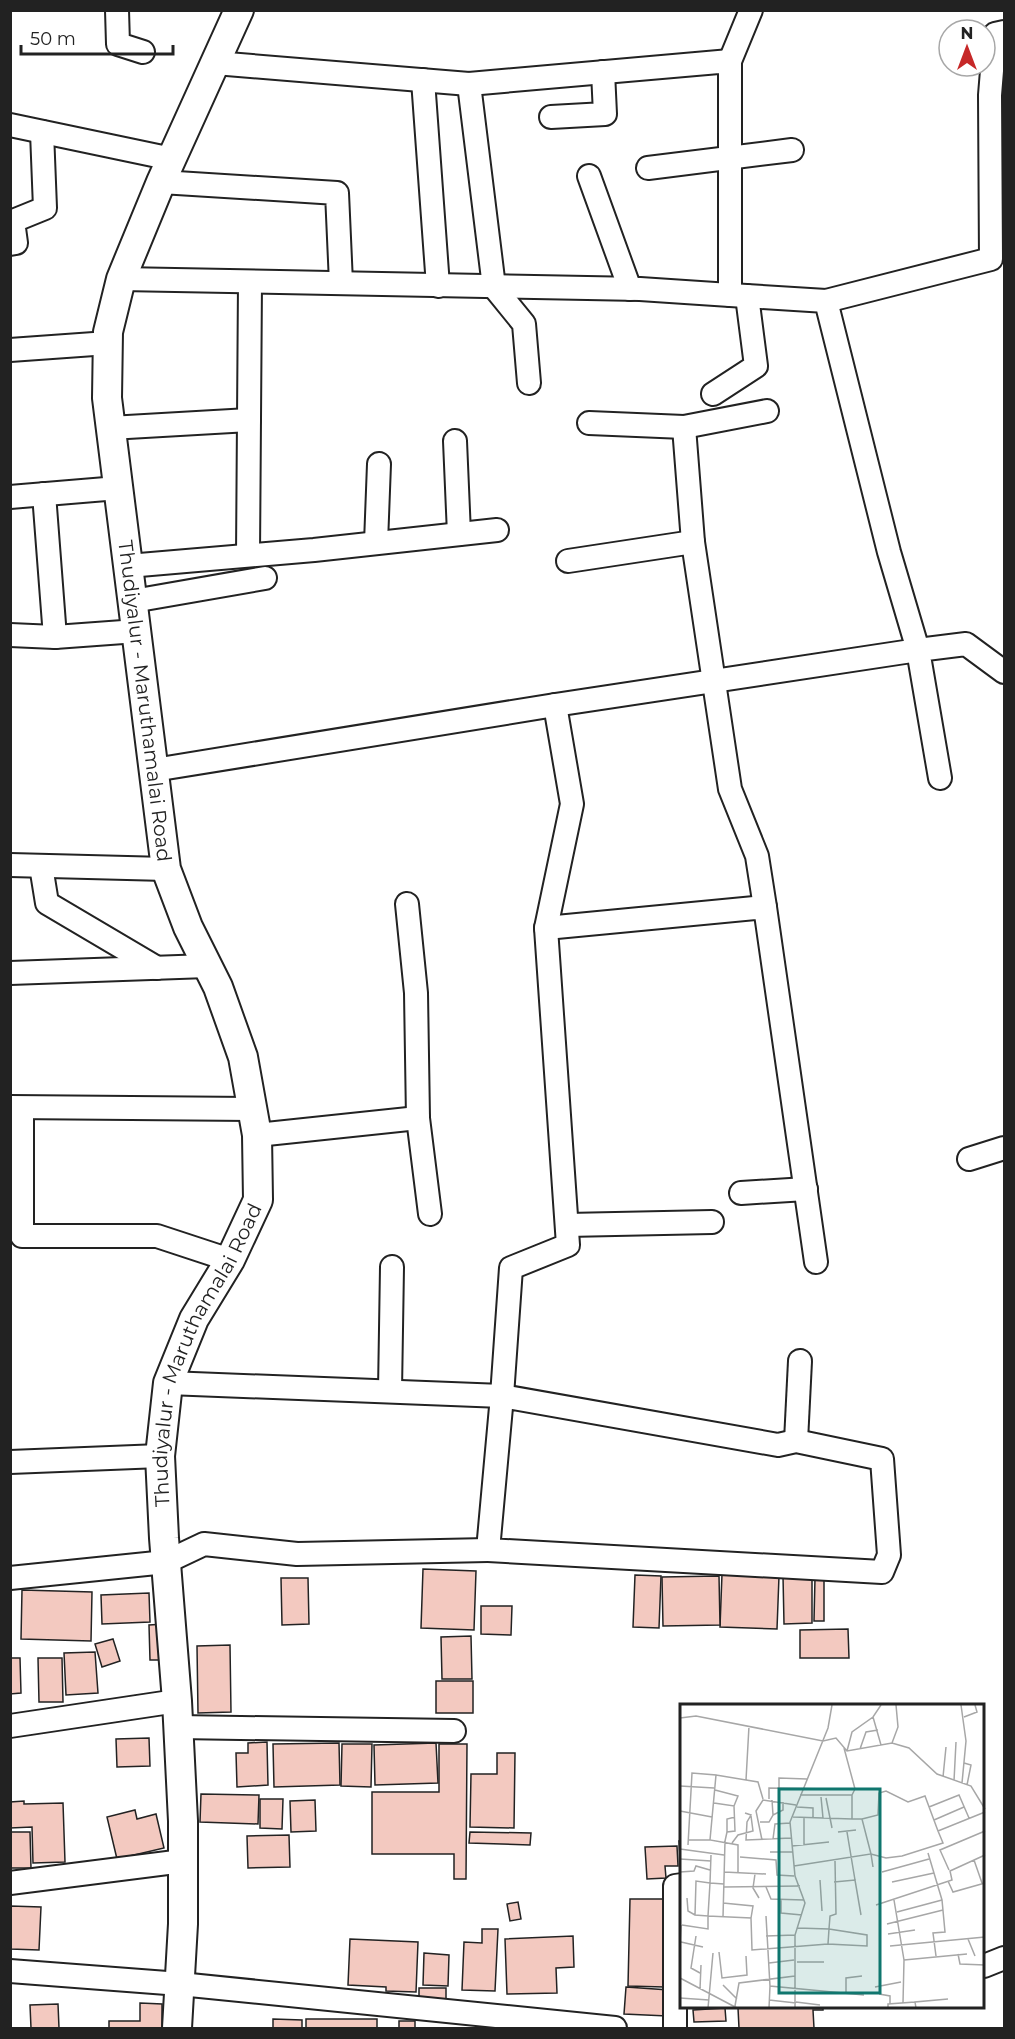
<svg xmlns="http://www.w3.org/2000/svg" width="1015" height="2039" viewBox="0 0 1015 2039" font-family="Montserrat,sans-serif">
	<rect width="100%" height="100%" fill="#fff"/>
	<g fill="#f3c9c0" stroke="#222" stroke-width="1.5">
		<path d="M423 1569 476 1571 474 1630 421 1628Z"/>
		<path d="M722 1574 779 1576 777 1629 720 1627Z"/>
		<path d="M635 1575 661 1576 659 1628 633 1627Z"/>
		<path d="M812 1575V1623L784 1624 783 1576Z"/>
		<path d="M719 1576 720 1625 663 1626 662 1577Z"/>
		<path d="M281 1578H308L309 1624 282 1625Z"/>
		<path d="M815 1578H824V1621H814Z"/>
		<path d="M22 1590 92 1592 91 1641 21 1639Z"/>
		<path d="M149 1593 150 1622 102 1624 101 1595Z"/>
		<path d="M481 1606H512L511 1635 481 1634Z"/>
		<path d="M165 1624 166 1660H150L149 1625Z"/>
		<path d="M848 1629 849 1658H800V1630Z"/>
		<path d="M471 1636 472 1679H442L441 1637Z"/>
		<path d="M113 1639 120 1661 102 1667 95 1644Z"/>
		<path d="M230 1645 231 1712 198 1713 197 1646Z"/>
		<path d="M95 1652 98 1693 66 1695 64 1653Z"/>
		<path d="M10 1658H20L21 1693 10 1694Z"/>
		<path d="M38 1658H62L63 1702H39Z"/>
		<rect x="436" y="1681" width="37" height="32"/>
		<path d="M149 1738 150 1766 117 1767 116 1739Z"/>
		<path d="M267 1742 268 1785 237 1787 236 1753H248V1743Z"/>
		<path d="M339 1743 340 1785 274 1787 273 1744Z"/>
		<path d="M436 1743 438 1783 375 1785 374 1745Z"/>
		<path d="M342 1744H372L371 1787 341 1786Z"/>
		<path d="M439 1744H467L466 1879H454V1854H372V1792H439Z"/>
		<path d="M497 1753H515L514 1828 470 1827 471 1774H497Z"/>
		<path d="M201 1794 259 1795 258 1824 200 1822Z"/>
		<path d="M260 1799H283L282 1829 260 1828Z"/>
		<path d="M315 1800 316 1831 291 1832 290 1801Z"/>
		<path d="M24 1801V1804L63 1803 65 1862 33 1863 32 1827 10 1828V1802Z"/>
		<path d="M135 1810 137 1819 156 1814 164 1848 117 1859 107 1817Z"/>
		<path d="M10 1832H30L31 1868H10Z"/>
		<path d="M470 1832 531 1833 530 1845 469 1843Z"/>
		<path d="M289 1835 290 1867 248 1868 247 1836Z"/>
		<path d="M679 1841H682V1873H681Z"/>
		<path d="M677 1846 678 1866H665L666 1878 647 1879 645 1847Z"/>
		<path d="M630 1899H665L664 1987 628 1986Z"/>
		<path d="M518 1902 521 1919 510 1921 507 1904Z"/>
		<path d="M10 1906 41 1907 39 1950 10 1949Z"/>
		<path d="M482 1929H498L495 1991 462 1990 464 1942 482 1943Z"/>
		<path d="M573 1936 574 1967 556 1968 557 1993 507 1994 505 1939Z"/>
		<path d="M350 1939 418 1942 416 1992 386 1991V1987L348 1985Z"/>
		<path d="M424 1953 449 1955 448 1986 423 1985Z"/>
		<path d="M626 1987 669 1990 667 2016 624 2014Z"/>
		<path d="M419 1988H446V1999L419 1998Z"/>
		<path d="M140 2003 162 2004V2028H109V2021H140Z"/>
		<path d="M58 2004 59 2028H31L30 2005Z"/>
		<path d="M725 2008 726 2021 694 2022 693 2010Z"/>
		<path d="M738 2008H823V2010H813L814 2028H739Z"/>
		<path d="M273 2019 302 2020V2028H273Z"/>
		<rect x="306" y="2019" width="71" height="9"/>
		<rect x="399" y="2021" width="16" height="7"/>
	</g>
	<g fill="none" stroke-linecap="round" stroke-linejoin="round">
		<defs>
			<g id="minor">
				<path d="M117 10 118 44 143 52"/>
				<path d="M730 61 751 10"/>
				<path d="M423 80 438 286"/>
				<path d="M469 84 494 287 524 324 529 383"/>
				<path d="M551 117 605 114 603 72"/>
				<path d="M10 125 172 159"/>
				<path d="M648 168 792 150"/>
				<path d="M589 176 630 289"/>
				<path d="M161 182 337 193 341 283"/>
				<path d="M10 244 16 243 13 221 45 208 42 132"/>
				<path d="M121 279 640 289 730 295V61L469 84 215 63"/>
				<path d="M826 301 991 259 990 95 995 34 1004 32"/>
				<path d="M10 350 108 343"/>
				<path d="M713 394 756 366 747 296"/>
				<path d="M589 423 684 427 767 411"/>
				<path d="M684 427 693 542 730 789 757 856 765 907"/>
				<path d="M110 428 249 420"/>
				<path d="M455 441 459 534"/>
				<path d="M44 494 55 637"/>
				<path d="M10 497 118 488"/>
				<path d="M376 543 379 464"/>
				<path d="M248 555 250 282"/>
				<path d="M568 561 693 542"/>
				<path d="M128 566 314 550 497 530"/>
				<path d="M133 601 265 578"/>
				<path d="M10 635 55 637 137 631"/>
				<path d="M154 770 555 705 918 650 889 552 826 301 730 295"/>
				<path d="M940 778 918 650 966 644 1004 672"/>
				<path d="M10 865 166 869"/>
				<path d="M41 866 47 903 157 968"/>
				<path d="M407 904 416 993 418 1118 430 1214"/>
				<path d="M546 928 765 907 816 1262"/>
				<path d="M10 973 207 966"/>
				<path d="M10 1107 252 1109"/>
				<path d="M22 1108V1236H157L230 1260"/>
				<path d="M257 1135 418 1118"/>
				<path d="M969 1159 1004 1148"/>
				<path d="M741 1193 806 1189"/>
				<path d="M567 1225 712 1222"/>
				<path d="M168 1383 502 1396 511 1268 568 1245 546 928 572 804 555 705"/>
				<path d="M390 1391 392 1267"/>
				<path d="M502 1396 778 1445 796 1441 882 1459 889 1555 882 1572 488 1550Z"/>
				<path d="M796 1441 800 1361"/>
				<path d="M10 1462 160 1456"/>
				<path d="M10 1578 166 1562 204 1544 297 1554 488 1550"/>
				<path d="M10 1726 177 1701"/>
				<path d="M178 1727 454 1731"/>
				<path d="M10 1883 183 1861"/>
				<path d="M984 1966 1004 1958"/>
				<path d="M10 1971 180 1984 615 2028"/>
				<path d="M675 2028V1886L682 1885"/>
			</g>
			<g id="major">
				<path id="s1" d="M177 2028 183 1924V1821L177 1701 164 1538 160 1456 168 1383 194 1319 230 1260 258 1200 257 1135 243 1057 218 987 188 927 166 869 107 398 108 332 121 279 161 182 239 10"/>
			</g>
		</defs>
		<use href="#minor" stroke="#222" stroke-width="26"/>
		<use href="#major" stroke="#222" stroke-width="32"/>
		<use href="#minor" stroke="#fff" stroke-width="22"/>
		<use href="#major" stroke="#fff" stroke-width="28"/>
	</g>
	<g text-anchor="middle" stroke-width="4.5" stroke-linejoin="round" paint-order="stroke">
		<g font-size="20" fill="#222" stroke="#fff">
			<text transform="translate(145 701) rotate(83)" y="7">Thudiyalur - Maruthamalai Road</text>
			<text dy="7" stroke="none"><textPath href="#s1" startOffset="684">Thudiyalur - Maruthamalai Road</textPath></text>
		</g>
	</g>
	<g transform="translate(680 1704)">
		<rect width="304" height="304" fill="#fff"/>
		<path fill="none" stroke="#a7a7a7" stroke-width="1.5" d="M281 1 286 37 282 79M193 13 201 41M284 13 297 8 295 1M0 14 16 12 143 37 156 34 167 47 212 39 229 44 257 70 291 82 305 105M212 39 218 23 216 1M164 44 175 85 172 91M180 45 186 28 198 26M167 47 172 28 193 13 201 1M284 59 291 61 287 81M36 71 78 78 83 95M263 73 266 43M66 76 69 22M274 77 276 38M0 82 34 84M99 85V74L127 75M141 93 143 114M146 94 152 124M89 95V84L154 85M34 99 54 102 58 92 35 86M117 103 133 104V114M249 103 279 91 289 114M0 107 32 113M65 109 71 111 67 118 66 136 111 134M93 111 103 106V98M113 113 172 115V91H120M182 115 198 111 199 89 206 87 228 98 245 92 258 127 305 108M254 116 284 103M80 118H89L93 111 92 96M47 128V115L55 113M158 128 176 126M167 128 175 176M93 135 95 120 110 119M8 136H30M82 136 76 107 83 96 116 101M52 139 58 131 73 127 71 112M8 141 12 69 36 71 30 136 58 141V168M124 141V113M112 142 149 138M0 145 44 151M90 148H113M248 149 262 196 265 228 253 229 256 252M31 151 30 179 28 212 15 211 16 177 30 179 44 180M60 153 96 156 97 171 114 172M0 155 31 157M294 156 302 179M114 162 191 150 182 115H172M193 163 191 150 206 154 222 152 263 139 258 127M269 166 260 146 305 127M0 168 14 167 16 162 30 166M44 168 86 170M202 168 249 155M75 170 73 184 79 194M140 176 142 207M268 177 273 188 305 179M154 178 175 176 181 211M212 178 254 169M44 183 120 182M86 183 91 195 124 196M7 194 8 207 15 211M101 196V209L122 211M214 196 224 256 223 299M43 199 73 202 71 214M196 201 272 176 270 167 305 151M217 208 262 196M86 212 90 282 184 291M43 213 45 137 47 128 55 127 54 102M207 220 263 206M2 221 28 225V212L71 214 72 246 148 240M117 224 149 225 150 212 156 210 155 157M149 225 187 231V242L148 240ZM208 230 235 226M16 232 11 264 20 269M86 232 115 231M288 235 295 252M1 238 23 243M0 240 1 221M210 242 305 233M39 248 42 274 67 271 66 252M278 250 280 260 305 261M224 256 287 250M117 258H144M89 259 114 256M0 274 57 304M43 281 57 295M195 283 221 278M20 285 21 261M166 289V274L182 272M199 290 210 292V300M0 294 29 296M89 296 116 299M116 298 140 301M55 302 59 279 115 272M28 304 33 249M89 304 90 282M115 304V231L125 199 115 172 110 118 148 24 152 1M208 304V300L235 298M236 304 235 298 268 295"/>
		<path fill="#0f766e" fill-opacity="0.15" stroke="#0f766e" stroke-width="3" d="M99 85H200V289H99Z"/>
		<rect width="304" height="304" fill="none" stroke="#222" stroke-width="3"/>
	</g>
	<rect width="1015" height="2039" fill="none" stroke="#222222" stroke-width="24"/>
	<g transform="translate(967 48)"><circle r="28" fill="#ffffff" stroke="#a7a7a7" stroke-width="1.5"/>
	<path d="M0-4.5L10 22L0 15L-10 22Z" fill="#c62828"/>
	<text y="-9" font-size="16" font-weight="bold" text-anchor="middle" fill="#222222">N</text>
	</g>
	<path d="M21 45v9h152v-9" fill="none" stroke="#222222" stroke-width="3"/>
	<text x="30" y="45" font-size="18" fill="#222222" stroke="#ffffff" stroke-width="4.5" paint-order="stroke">50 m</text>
</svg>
